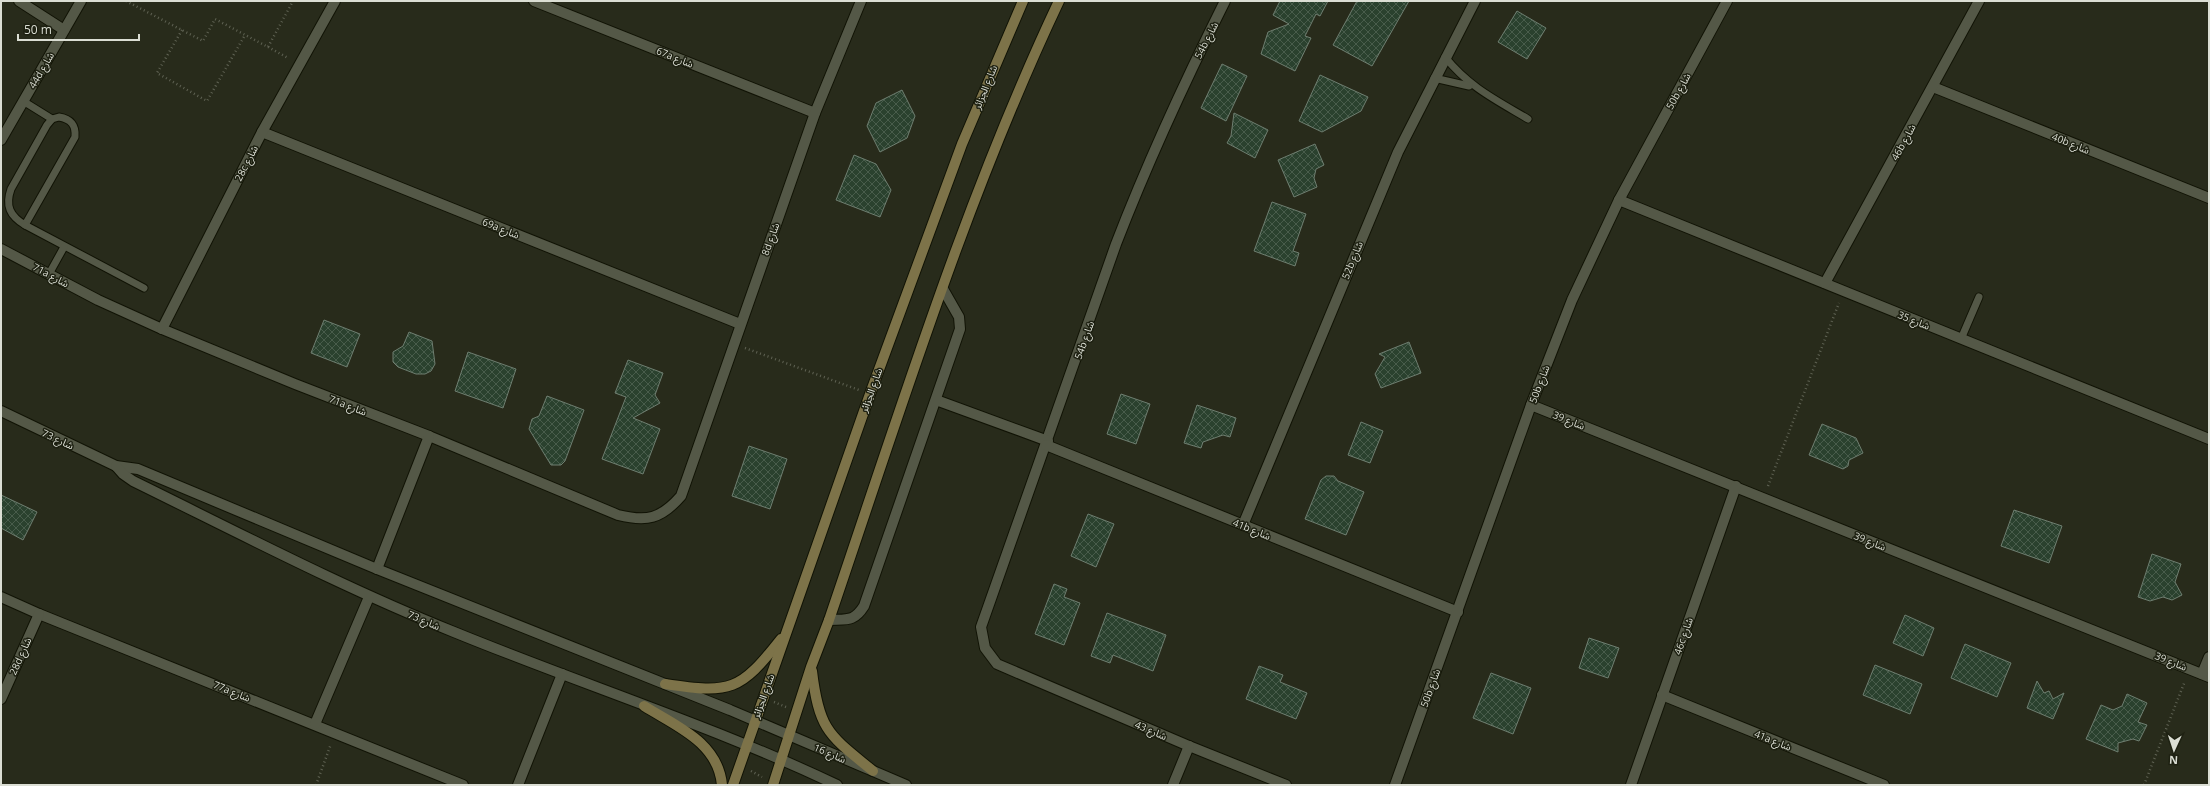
<svg xmlns="http://www.w3.org/2000/svg" width="2210" height="786" viewBox="0 0 2210 786" font-family="'Open Sans','Noto Sans Arabic',sans-serif">
	<defs>
		<pattern id="building-cross-hatch" width="8" height="8" patternUnits="userSpaceOnUse"><rect width="8" height="8" fill="#2a412e"/><path d="M0 0l8 8M0 8l8-8" fill="none" stroke="#485c4b"/></pattern>
	</defs>
	<rect width="100%" height="100%" fill="#282b1b"/>
	<g fill="url(#building-cross-hatch)" stroke="#6e7e70">
		<path d="M1280 1H1328L1320 16 1316 14 1305 36 1311 38 1295 71 1261 54 1268 32 1289 24 1273 15Z"/>
		<path d="M1357 1H1409L1372 66 1333 45Z"/>
		<path d="M1517 11 1546 28 1527 59 1498 42Z"/>
		<path d="M1222 64 1247 76 1226 121 1201 108Z"/>
		<path d="M1320 75 1368 97 1361 111 1322 132 1299 121Z"/>
		<path d="M902 90 915 116 907 138 880 152 867 126 876 103Z"/>
		<path d="M1234 113 1268 130 1255 158 1227 143 1231 136Z"/>
		<path d="M1315 144 1324 165 1316 169 1314 178 1317 187 1294 197 1278 160Z"/>
		<path d="M854 155 876 164 891 190 880 217 836 200Z"/>
		<path d="M1272 202 1306 214 1293 251 1299 253 1295 266 1254 251Z"/>
		<path d="M324 320 360 334 347 367 311 353Z"/>
		<path d="M409 332 432 341 435 364 431 371 425 374H416L398 367 393 362V352L403 346Z"/>
		<path d="M1409 342 1421 373 1381 388 1375 374 1385 357 1379 354Z"/>
		<path d="M468 352 516 369 503 408 455 391Z"/>
		<path d="M628 360 663 373 655 395 660 403 633 418 660 429 643 474 602 459 626 397 615 393Z"/>
		<path d="M1121 394 1150 404 1136 444 1107 434Z"/>
		<path d="M547 396 584 410 565 461 561 465H551L529 429 532 419 539 416Z"/>
		<path d="M1197 405 1236 418 1230 437 1223 435 1203 442 1201 448 1184 443Z"/>
		<path d="M1361 422 1383 431 1370 463 1348 455Z"/>
		<path d="M1822 424 1856 438 1863 453 1849 460 1848 466 1843 469 1809 455Z"/>
		<path d="M749 446 787 459 770 509 732 496Z"/>
		<path d="M1326 476H1334L1338 481 1364 492 1346 535 1305 519 1321 480Z"/>
		<path d="M1 495 37 512 23 540 1 528Z"/>
		<path d="M2014 510 2062 526 2049 563 2001 546Z"/>
		<path d="M1088 514 1114 524 1096 567 1071 556Z"/>
		<path d="M2152 554 2181 564 2175 582 2182 595 2172 600 2163 597 2150 601 2138 597Z"/>
		<path d="M1054 584 1067 589 1064 597 1080 603 1064 645 1035 634Z"/>
		<path d="M1107 613 1166 635 1153 671 1113 655 1110 663 1091 656Z"/>
		<path d="M1905 615 1934 628 1923 656 1893 643Z"/>
		<path d="M1589 638 1619 648 1608 678 1579 668Z"/>
		<path d="M1965 644 2011 663 1997 697 1951 678Z"/>
		<path d="M1875 665 1922 684 1910 714 1863 695Z"/>
		<path d="M1259 666 1283 675 1280 682 1307 693 1296 719 1246 699Z"/>
		<path d="M1491 673 1531 688 1513 734 1473 718Z"/>
		<path d="M2037 681 2044 693 2049 691 2053 699 2064 693 2053 719 2027 708Z"/>
		<path d="M2127 694 2147 703 2138 722 2147 725 2139 741 2133 739 2118 743V752L2086 739 2101 705 2113 710 2122 706Z"/>
	</g>
	<g fill="none" stroke-linecap="round" stroke-linejoin="round">
		<defs>
			<g id="service">
				<path d="M1445 57C1469 87 1496 100 1528 119"/>
				<path d="M1434 78 1469 86"/>
				<path d="M23 101 52 119"/>
				<path d="M59 117C71 119 76 125 75 137L25 225C10 216 5 206 11 189L47 125 52 119Z"/>
				<path d="M25 225 144 288"/>
				<path d="M49 274 64 247"/>
				<path d="M1961 339 1979 297"/>
			</g>
			<g id="minor">
				<path d="M19 1 64 30"/>
				<path d="M534 1 815 113"/>
				<path d="M1225 1C1185 81 1148 161 1116 244L981 627 985 648 997 664 1189 746 1286 785"/>
				<path d="M1933 87 2209 198"/>
				<path d="M262 132 740 324"/>
				<path d="M1 140 81 1"/>
				<path d="M1619 200 2209 439"/>
				<path d="M1 249 98 300 162 329 295 384 429 436 618 515C647 522 661 519 681 496L815 113 861 1"/>
				<path d="M1825 283 1979 1"/>
				<path d="M162 329 262 132 335 1"/>
				<path d="M936 400 1048 441"/>
				<path d="M1531 405 2209 677"/>
				<path d="M1046 445 1458 612"/>
				<path d="M1243 525 1398 152 1475 1"/>
				<path d="M377 569 429 436"/>
				<path d="M1 597 39 614 463 785"/>
				<path d="M829 620C847 619 854 622 864 606L960 329 959 317 943 289"/>
				<path d="M2202 674 2209 657"/>
				<path d="M1662 695 1884 785"/>
				<path d="M1 699 39 614"/>
				<path d="M315 724 369 597"/>
				<path d="M518 785 562 674"/>
				<path d="M1173 785 1189 746"/>
				<path d="M1395 785 1531 405 1572 300 1619 200 1727 1"/>
				<path d="M1631 785 1736 486"/>
			</g>
			<g id="tertiary">
				<path d="M1 411 116 466 138 469 377 569 730 710 906 785"/>
				<path d="M116 466 123 474 133 481C239 533 344 588 454 632 581 684 713 726 837 785"/>
			</g>
			<g id="secondary">
				<path d="M812 671C819 731 829 735 873 771"/>
				<path d="M665 684C731 694 740 691 781 639"/>
				<path d="M644 706C676 726 718 742 722 785"/>
				<path d="M733 785 870 394 962 144 1023 1"/>
				<path d="M773 785 811 667 829 620C900 412 965 200 1059 1"/>
			</g>
		</defs>
		<use href="#service" stroke="#111305" stroke-width="9"/>
		<use href="#minor" stroke="#111305" stroke-width="12"/>
		<use href="#tertiary" stroke="#111305" stroke-width="12"/>
		<use href="#secondary" stroke="#111305" stroke-width="12"/>
		<g stroke="#5f6253" stroke-width="2.5" stroke-dasharray="1 3" stroke-linecap="butt">
			<path d="M126 1 203 41 215 19 268 47 293 1"/>
			<path d="M182 30 157 73 207 101 245 35"/>
			<path d="M268 47 288 58"/>
			<path d="M745 348 859 390"/>
			<path d="M1768 486 1839 303"/>
			<path d="M774 702 786 707"/>
			<path d="M751 771 762 777"/>
			<path d="M316 785 331 744"/>
			<path d="M2144 785 2185 681"/>
		</g>
		<use href="#service" stroke="#545847" stroke-width="7"/>
		<use href="#minor" stroke="#545847" stroke-width="10"/>
		<use href="#tertiary" stroke="#545847" stroke-width="10"/>
		<use href="#secondary" stroke="#7d7349" stroke-width="10"/>
	</g>
	<g text-anchor="middle" stroke-width="3" stroke-linejoin="round" paint-order="stroke">
		<g font-size="10" fill="#dbded4" stroke="#1e2112">
			<text transform="translate(1206 40) rotate(-63)" y="4">54b شارع</text>
			<text transform="translate(675 57) rotate(22)" y="4">67a شارع</text>
			<text transform="translate(41 70) rotate(-60)" y="4">44d شارع</text>
			<text transform="translate(985 87) rotate(-68)" y="4">شارع الجزائر</text>
			<text transform="translate(1678 91) rotate(-61)" y="4">50b شارع</text>
			<text transform="translate(1903 142) rotate(-61)" y="4">46b شارع</text>
			<text transform="translate(2071 143) rotate(22)" y="4">40b شارع</text>
			<text transform="translate(246 163) rotate(-63)" y="4">28c شارع</text>
			<text transform="translate(501 228) rotate(22)" y="4">69a شارع</text>
			<text transform="translate(770 239) rotate(-70)" y="4">8d شارع</text>
			<text transform="translate(1352 260) rotate(-68)" y="4">52b شارع</text>
			<text transform="translate(51 275) rotate(28)" y="4">71a شارع</text>
			<text transform="translate(1914 320) rotate(22)" y="4">شارع 35</text>
			<text transform="translate(1084 340) rotate(-70)" y="4">54b شارع</text>
			<text transform="translate(1539 384) rotate(-69)" y="4">50b شارع</text>
			<text transform="translate(871 390) rotate(-70)" y="4">شارع الجزائر</text>
			<text transform="translate(348 405) rotate(21)" y="4">71a شارع</text>
			<text transform="translate(1569 420) rotate(22)" y="4">شارع 39</text>
			<text transform="translate(58 439) rotate(25)" y="4">شارع 73</text>
			<text transform="translate(1252 529) rotate(22)" y="4">41b شارع</text>
			<text transform="translate(1870 541) rotate(22)" y="4">شارع 39</text>
			<text transform="translate(424 620) rotate(23)" y="4">شارع 73</text>
			<text transform="translate(1683 636) rotate(-71)" y="4">46c شارع</text>
			<text transform="translate(20 656) rotate(-66)" y="4">28d شارع</text>
			<text transform="translate(2171 661) rotate(22)" y="4">شارع 39</text>
			<text transform="translate(1430 688) rotate(-70)" y="4">50b شارع</text>
			<text transform="translate(232 691) rotate(22)" y="4">77a شارع</text>
			<text transform="translate(763 696) rotate(-70)" y="4">شارع الجزائر</text>
			<text transform="translate(1151 730) rotate(23)" y="4">شارع 43</text>
			<text transform="translate(1773 740) rotate(22)" y="4">41a شارع</text>
			<text transform="translate(830 753) rotate(23)" y="4">شارع 16</text>
		</g>
	</g>
	<rect width="2210" height="786" fill="none" stroke="#dbded4" stroke-width="4"/>
	<g transform="translate(2174 750) rotate(183)" stroke="#1e2112" stroke-width="3" paint-order="stroke">
	<path d="M0-3L7 15L0 10L-7 15Z" fill="#dbded4"/>
	<text y="-6" font-size="11" font-weight="bold" text-anchor="middle" fill="#dbded4">N</text>
	</g>
	<path d="M18 34v6h121v-6" fill="none" stroke="#dbded4" stroke-width="2"/>
	<text x="24" y="34" font-size="12" fill="#dbded4" stroke="#1e2112" stroke-width="3" paint-order="stroke">50 m</text>
</svg>
